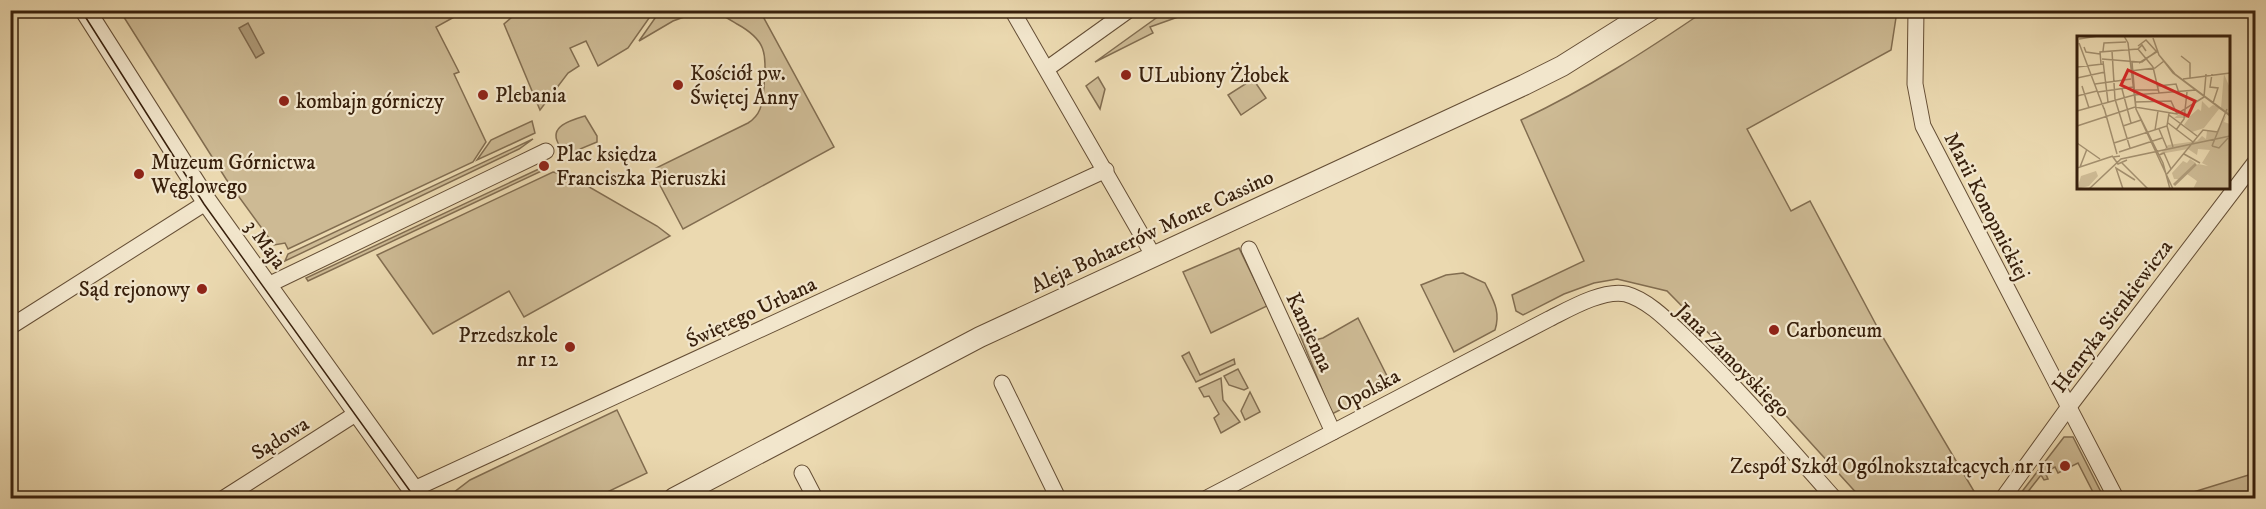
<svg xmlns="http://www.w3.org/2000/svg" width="2266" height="509" viewBox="0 0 2266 509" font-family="'IM FELL DW Pica',serif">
	<rect width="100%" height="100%" fill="#ebd9b0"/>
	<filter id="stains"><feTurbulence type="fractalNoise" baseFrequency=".00333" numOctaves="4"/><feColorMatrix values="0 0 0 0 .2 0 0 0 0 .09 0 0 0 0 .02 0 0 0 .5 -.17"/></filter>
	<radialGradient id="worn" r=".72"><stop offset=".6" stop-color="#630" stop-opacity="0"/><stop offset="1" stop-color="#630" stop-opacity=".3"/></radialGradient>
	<g fill="#cdba94" stroke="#826d50" stroke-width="1.5">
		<path d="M520 10H654V11L628 48 598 66 586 41 570 48 579 66 568 73 540 110 504 24Z"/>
		<path d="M1706 10 1897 11 1891 50 1747 129 1791 211 1810 201 1881 334 1978 498H1861L1737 362 1667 291 1617 279 1594 283 1564 294 1523 315 1516 311 1512 295 1584 261 1521 120C1587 89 1646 51 1706 10Z"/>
		<path d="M120 11H465L436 27 459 72 454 74 486 142 473 162 288 249 285 243 274 245 226 179Z"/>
		<path d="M660 11 695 13 673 21 639 41Z"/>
		<path d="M707 11H760L834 147 683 229 652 170 748 123C762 114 762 103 764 87 766 54 768 41 737 24 727 18 718 12 707 11Z"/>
		<path d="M1166 11H1176L1178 17 1150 27 1153 33 1095 62Z"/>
		<path d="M1098 77 1105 89 1100 109 1086 86Z"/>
		<path d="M1253 79 1266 98 1241 115 1228 95Z"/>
		<path d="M585 116 597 136V142L566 155C561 151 560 148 558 143 549 126 572 120 585 116Z"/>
		<path d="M532 121 535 133 477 160 491 140Z"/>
		<path d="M533 139 519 149 285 261 288 254Z"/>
		<path d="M543 167H550L308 281 306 278Z"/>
		<path d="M553 172 572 177 657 226 670 236 524 317 509 291 433 334 377 255Z"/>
		<path d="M1239 248 1267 306 1211 333 1183 272Z"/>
		<path d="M1463 273 1485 283C1493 300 1501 311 1495 330L1454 352 1421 285 1446 275Z"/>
		<path d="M1358 318 1391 384 1332 414 1300 335 1311 341 1323 338Z"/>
		<path d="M1189 352 1200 375 1234 359 1235 364 1196 382 1182 356Z"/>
		<path d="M1238 369 1248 388 1244 390 1229 385 1224 376Z"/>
		<path d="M1221 378 1223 400 1240 422 1221 433 1214 418 1219 414 1209 396 1204 397 1199 388Z"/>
		<path d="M1250 392 1260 412 1245 420 1241 411Z"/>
		<path d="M617 410 647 473 595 498H457L453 493 470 480Z"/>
		<path d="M2064 437H2073L2104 498H2096L2078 463 2058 473 2055 467 2045 472 2048 479 2044 480 2041 475 2023 498H2017Z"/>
		<path d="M2255 473V498H2174Z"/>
	</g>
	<path fill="#ae9a78" stroke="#7f694d" stroke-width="1.5" d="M248 23 264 53 256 58 239 28Z"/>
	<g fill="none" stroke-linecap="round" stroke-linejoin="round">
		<defs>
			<g id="minor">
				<path d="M1012 10 1153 255"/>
				<path d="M1916 10 1915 84 1923 126 2116 498"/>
				<path d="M1048 68 1129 10"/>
				<path d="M1249 249 1333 432"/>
				<path d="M266 286 546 151"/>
				<path d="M10 327 207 202"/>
				<path d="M1002 383 1058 498"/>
				<path d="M802 473 815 498"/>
				<path d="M412 490 1106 170"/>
				<path d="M224 498 357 413"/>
				<path d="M1207 498 1549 319C1569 309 1603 289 1626 294 1648 300 1669 322 1685 337 1738 388 1786 444 1834 498"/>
				<path d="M2003 498 2068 408 2256 161"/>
			</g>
			<g id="tertiary">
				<path d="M85 10 207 202 419 498"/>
				<path d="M674 498 980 337 1524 85 1562 66 1651 10"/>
			</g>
		</defs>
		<use href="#minor" stroke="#654e35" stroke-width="17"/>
		<use href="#tertiary" stroke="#654e35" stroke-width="22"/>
		<use href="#minor" stroke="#f2e6cc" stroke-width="15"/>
		<use href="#tertiary" stroke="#f2e6cc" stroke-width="20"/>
		<path stroke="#38200c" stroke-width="1.5" d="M81 10 204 204 415 498"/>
	</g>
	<g fill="#8f2418" stroke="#f2e6cc" stroke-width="2">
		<circle cx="1126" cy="75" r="6"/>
		<circle cx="678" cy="85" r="6"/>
		<circle cx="483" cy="95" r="6"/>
		<circle cx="284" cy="101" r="6"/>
		<circle cx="544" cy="166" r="6"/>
		<circle cx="139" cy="174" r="6"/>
		<circle cx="202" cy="289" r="6"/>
		<circle cx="1774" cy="330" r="6"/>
		<circle cx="570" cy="347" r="6"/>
		<circle cx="2065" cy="466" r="6"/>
	</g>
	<g text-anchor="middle" stroke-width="4.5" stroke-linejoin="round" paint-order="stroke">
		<g font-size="21" fill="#38200c" stroke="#f2e6cc" text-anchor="start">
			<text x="690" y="80">Kościół pw.<tspan x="690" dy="24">Świętej Anny</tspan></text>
			<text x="1138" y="82">ULubiony Żłobek</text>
			<text x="495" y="102">Plebania</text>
			<text x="296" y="108">kombajn górniczy</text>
			<text x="556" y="161">Plac księdza<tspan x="556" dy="24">Franciszka Pieruszki</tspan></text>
			<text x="151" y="169">Muzeum Górnictwa<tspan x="151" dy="24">Węglowego</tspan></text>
			<text x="190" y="296" text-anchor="end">Sąd rejonowy</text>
			<text x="1786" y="337">Carboneum</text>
			<text x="558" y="342" text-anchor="end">Przedszkole<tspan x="558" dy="24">nr 12</tspan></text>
			<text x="2053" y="473" text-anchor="end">Zespół Szkół Ogólnokształcących nr 11</text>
		</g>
		<g font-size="21" fill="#38200c" stroke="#f2e6cc">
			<text transform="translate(1987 206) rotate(63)" y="7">Marii Konopnickiej</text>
			<text transform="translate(1152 231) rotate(-25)" y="7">Aleja Bohaterów Monte Cassino</text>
			<text transform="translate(266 244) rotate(54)" y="7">3 Maja</text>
			<text transform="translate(751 312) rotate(-25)" y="7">Świętego Urbana</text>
			<text transform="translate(2112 316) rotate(-53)" y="7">Henryka Sienkiewicza</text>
			<text transform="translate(1310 332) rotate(65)" y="7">Kamienna</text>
			<text transform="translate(1733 360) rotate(45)" y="7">Jana Zamoyskiego</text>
			<text transform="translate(1368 390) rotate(-28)" y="7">Opolska</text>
			<text transform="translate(280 438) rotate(-32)" y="7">Sądowa</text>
		</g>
	</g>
	<g transform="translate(2077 36)">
		<rect width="153" height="153" fill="#ebd9b0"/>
		<path d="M147 38 153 52V78L142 73 127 92 115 96 107 89 112 82H97L106 75 113 80 121 73 124 75 125 65 132 72 136 69 144 72ZM150 78 147 86 153 88V153H116L120 145 110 138 121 128 131 130 125 127 133 114 121 113 120 119 111 113 83 118 91 109 120 105 125 100 129 103 130 95 139 96ZM113 123 119 127 102 143H97L95 137 106 125 110 127ZM19 135 21 140 12 150 0 153 4 140Z" fill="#cdba94"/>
		<path fill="none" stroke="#ae9a78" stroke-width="3" d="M97 149 119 128"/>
		<path fill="none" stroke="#a38f6e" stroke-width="1.5" d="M47 0 51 7 59 73 96 153M76 2 82 19 98 38 153 79M76 2 82 19 96 37 153 80M2 3 21 0M2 7 27 73M61 10 69 4 79 15M7 11 9 16 23 18M61 13 76 31M26 15 27 7 49 6M35 15 38 63 53 112M104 20 113 27V42M25 23 62 26M26 25 31 66M55 26 59 73 86 127 93 153M55 26H65L81 14M62 27 81 15M24 28 23 16 61 13 65 9 69 15M0 31 26 28M76 31 82 57M53 35 78 32 87 25M135 38 133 51 141 52 136 67M0 42 28 36M106 43 153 37M18 48 54 43M5 50 12 72M81 50 99 48 102 57M45 53 54 87M56 54H81M21 56 56 51M0 60 20 55M127 61 129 38M58 66 94 65 100 78M27 72 40 118M0 75 57 59 119 54M92 79 120 100M91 87 116 106M0 90 58 71 100 78 127 61M46 90 64 84M90 90 96 111M82 93 90 112M78 94 81 75M99 94 107 83 110 56M0 107 23 123M37 107 90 90 92 77M135 110 150 73M135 110 142 112 151 102M42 116 85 102M107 118 123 127M82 119 87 117 94 133M43 120 36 121 41 128 50 124M45 127 71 153M3 131 10 113M0 132 36 120M90 138 126 94 141 96M12 153 44 123 153 100M46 153 39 132 58 144"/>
		<path fill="#d62828" fill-opacity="0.15" stroke="#d62828" stroke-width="3" d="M51 34 118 65 111 80 44 49Z"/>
		<rect width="153" height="153" fill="none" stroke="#38200c" stroke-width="3"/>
	</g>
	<rect width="2266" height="509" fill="none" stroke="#ebd9b0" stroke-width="36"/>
	<rect x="12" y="12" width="2242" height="485" fill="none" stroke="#38200c" stroke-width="3"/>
	<rect x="18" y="18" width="2230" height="473" fill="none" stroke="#38200c" stroke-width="1.5"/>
	<rect width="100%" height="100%" filter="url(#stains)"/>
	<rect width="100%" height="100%" fill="url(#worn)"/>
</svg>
